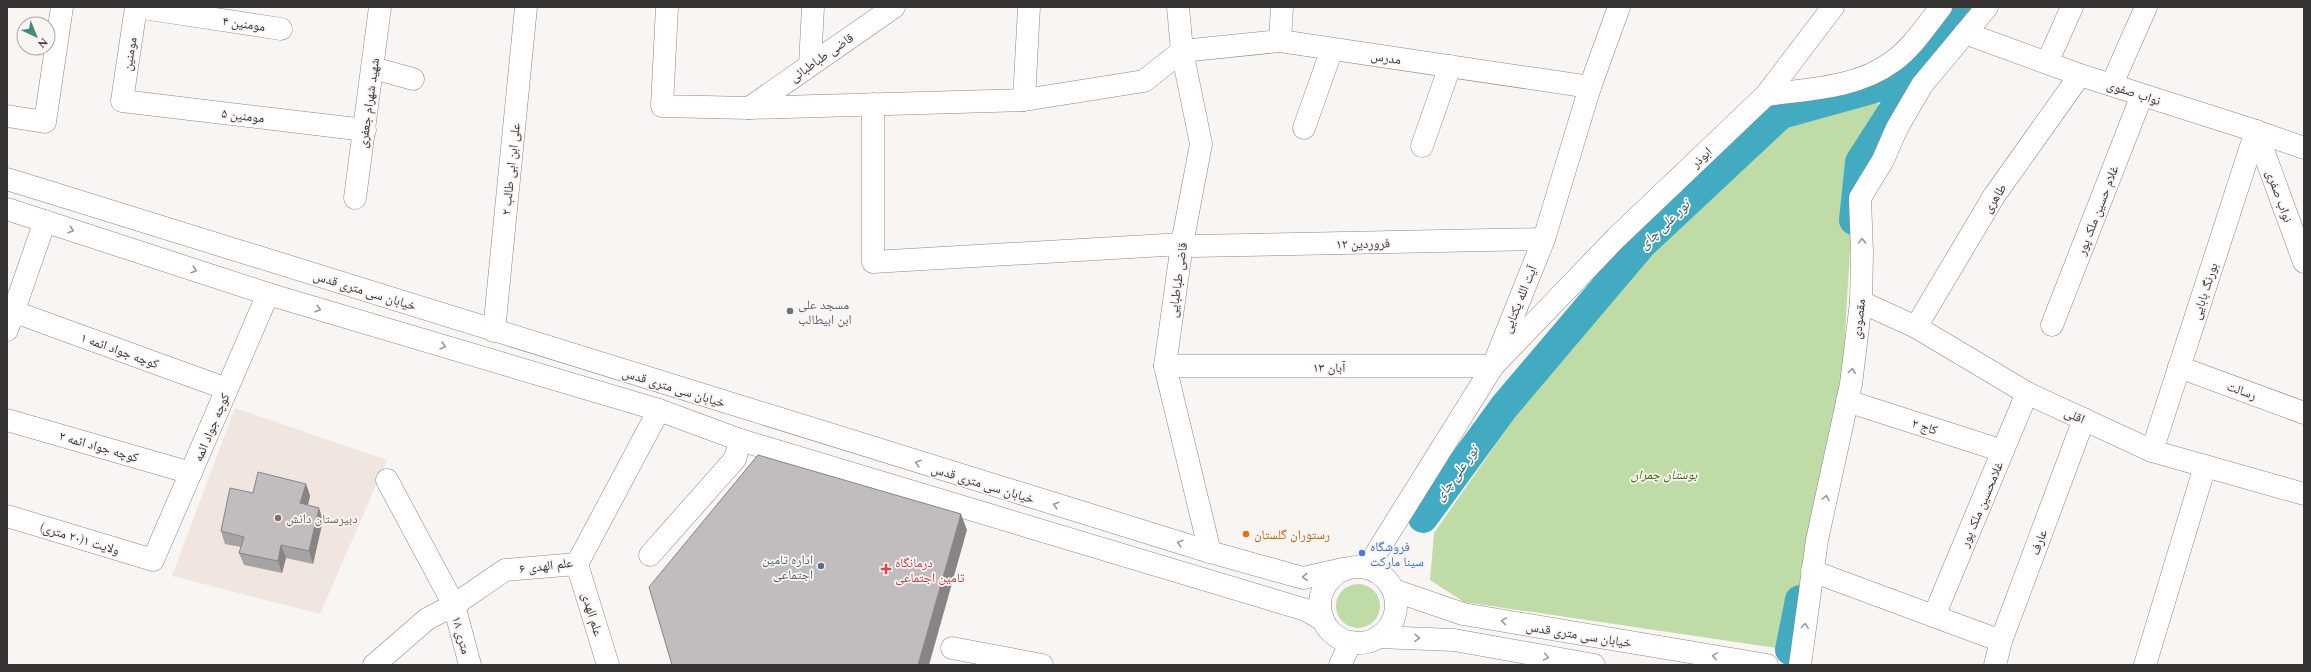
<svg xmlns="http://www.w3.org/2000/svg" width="2311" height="672" viewBox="0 0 2311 672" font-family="Spectral,'Noto Naskh Arabic',serif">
	<rect width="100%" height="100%" fill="#f9f5f3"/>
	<path fill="#f0e5df" d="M235 408 387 460 320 614 172 576Z"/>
	<g fill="#bfdca7">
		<path d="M1876 99 1885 118 1875 167 1852 217 1841 401 1813 514 1790 650 1464 602 1430 580 1434 533 1573 333 1775 127Z"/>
		<circle cx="1358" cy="606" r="22"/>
	</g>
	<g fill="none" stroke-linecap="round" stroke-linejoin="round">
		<g stroke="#42abc2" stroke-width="30">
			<path d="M1854 220 1860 162 1917 73"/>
			<path d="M1423 518 1504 407 1642 244 1781 114 1882 86 1926 57 1962 7"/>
			<path d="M1790 650 1800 600"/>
		</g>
		<defs>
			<g id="minor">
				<path d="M136 7 122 101 365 130"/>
				<path d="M136 7 281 29"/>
				<path d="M667 7 662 106 749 108 1024 100 1144 81 1182 51"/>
				<path d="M1178 7 1182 51 1201 144 1182 244 1165 366 1210 552"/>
				<path d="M1965 33 2080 75 2256 131 2304 148"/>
				<path d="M1280 41 1282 7"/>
				<path d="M1182 51 1280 41 1590 87"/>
				<path d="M2047 63 2072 7"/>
				<path d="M810 65 813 7"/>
				<path d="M373 68 413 79"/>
				<path d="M2112 84 2146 7"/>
				<path d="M1766 95C1809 89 1857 88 1892 62 1912 48 1926 26 1941 7"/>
				<path d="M1024 100 1029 7"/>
				<path d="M873 104V262L1182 244 1194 246 1544 239"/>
				<path d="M749 108 894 7"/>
				<path d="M7 116 45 122 62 7"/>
				<path d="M1304 128 1332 49"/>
				<path d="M2256 131 2304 262"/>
				<path d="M1422 146 1450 66"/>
				<path d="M355 198 380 7"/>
				<path d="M1861 302 1916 327 2027 393 2152 451 2304 494"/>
				<path d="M12 311 227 389"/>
				<path d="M2052 325 2142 95"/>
				<path d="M1916 327 1994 196 2080 75"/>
				<path d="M7 330 45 221"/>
				<path d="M494 331 526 7"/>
				<path d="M1165 366H1493L1616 238 1766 95 1833 7"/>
				<path d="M2179 367 2304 413"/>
				<path d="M1847 401 2003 451"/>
				<path d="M7 420 191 473"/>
				<path d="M2152 451 2256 131"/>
				<path d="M387 480 454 605 470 665"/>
				<path d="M7 516 153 560 268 294"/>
				<path d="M650 555 735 459 740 440"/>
				<path d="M577 564 659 410"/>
				<path d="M577 564 608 665"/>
				<path d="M1367 568 1493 366 1544 239 1590 87 1619 7"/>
				<path d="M1812 571 2001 641"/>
				<path d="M1934 616 2027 393"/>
				<path d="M952 648 1042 665"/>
				<path d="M374 665 427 619 454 605 505 570 577 564"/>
				<path d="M1800 665 1817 540 1851 384 1861 302 1862 253 1860 198 1883 160 1897 128 1922 85 1987 7"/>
				<path d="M1995 665 2001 641 2084 419"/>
				<path d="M2145 665 2205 466"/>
			</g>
			<g id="major">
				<path d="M7 179 1210 552 1303 578 1343 569"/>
				<path d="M7 209 268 294 659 410 740 440 1306 610 1323 620"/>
				<circle cx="1358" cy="605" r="38"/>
				<path d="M1393 590 1463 614 1767 665"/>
				<path d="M1378 637 1454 640 1594 665"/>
				<path d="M1340 665 1351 642"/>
			</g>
		</defs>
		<use href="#minor" stroke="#8a8785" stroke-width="23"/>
		<use href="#major" stroke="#8a8785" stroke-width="23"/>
		<use href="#minor" stroke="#fff" stroke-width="22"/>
		<use href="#major" stroke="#fff" stroke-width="22"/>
	</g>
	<path fill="#a6a3a3" d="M306 484 310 496 308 505 323 520 313 564 286 558 282 573 244 565 239 553 241 547 225 544 221 531Z"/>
	<g fill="#878485">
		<path d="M306 484 310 496 305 516 300 503Z"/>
		<path d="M319 508 323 520 313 564 309 551Z"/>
		<path d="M961 514 967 530 929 665H918Z"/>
		<path d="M281 545 286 558 282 573 278 561Z"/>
	</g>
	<g fill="#c1bdbe" stroke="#878485">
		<path d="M758 455 961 514 918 665H672L649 587Z"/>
		<path d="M258 472 306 484 300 503 319 508 309 551 281 545 278 561 239 553 244 537 221 531 230 488 253 493Z"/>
	</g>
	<defs><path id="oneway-chevron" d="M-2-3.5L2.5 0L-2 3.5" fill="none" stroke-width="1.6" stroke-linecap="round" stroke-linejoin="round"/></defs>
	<g stroke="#9a9a99">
		<use href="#oneway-chevron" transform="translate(71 230) rotate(18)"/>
		<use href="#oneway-chevron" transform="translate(1862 241) rotate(-92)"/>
		<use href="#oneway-chevron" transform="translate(194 270) rotate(18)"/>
		<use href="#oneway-chevron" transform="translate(318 309) rotate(17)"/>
		<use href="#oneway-chevron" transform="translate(443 346) rotate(17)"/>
		<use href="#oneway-chevron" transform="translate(1852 371) rotate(-83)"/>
		<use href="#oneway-chevron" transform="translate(918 463) rotate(-163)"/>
		<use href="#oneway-chevron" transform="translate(1826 498) rotate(-78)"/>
		<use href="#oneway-chevron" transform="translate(1056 505) rotate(-163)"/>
		<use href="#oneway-chevron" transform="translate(1180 543) rotate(-163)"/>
		<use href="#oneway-chevron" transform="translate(1305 577) rotate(177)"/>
		<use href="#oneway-chevron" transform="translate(1504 621) rotate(-171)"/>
		<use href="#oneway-chevron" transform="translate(1805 626) rotate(-82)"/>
		<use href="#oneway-chevron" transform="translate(1417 638) rotate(3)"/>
		<use href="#oneway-chevron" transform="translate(1715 656) rotate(-171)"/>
		<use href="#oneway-chevron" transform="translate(1546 657) rotate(10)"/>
	</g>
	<circle fill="#6b7280" stroke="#f9f5f3" stroke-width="1.5" cx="790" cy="311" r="4"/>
	<circle fill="#8d6e63" stroke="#f9f5f3" stroke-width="1.5" cx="278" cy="518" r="4"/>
	<circle fill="#e8710a" stroke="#f9f5f3" stroke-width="1.5" cx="1246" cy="534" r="4"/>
	<circle fill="#3f7fe0" stroke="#f9f5f3" stroke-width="1.5" cx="1362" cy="553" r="4"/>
	<circle fill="#5c6f8a" stroke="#f9f5f3" stroke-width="1.5" cx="821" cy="566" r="4"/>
	<path fill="#e0444e" stroke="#f9f5f3" stroke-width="1.5" d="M884 563h4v4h4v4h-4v4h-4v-4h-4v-4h4z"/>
	<g text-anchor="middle" stroke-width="3.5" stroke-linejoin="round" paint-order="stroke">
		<g font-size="13" fill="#353433" stroke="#f9f5f3">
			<text transform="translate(244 23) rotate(8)" y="5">مومنین ۴</text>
			<text transform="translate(129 54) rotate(-81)" y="5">مومنین</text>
			<text transform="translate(821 57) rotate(-35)" y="5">قاضی طباطبائی</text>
			<text transform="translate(1386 57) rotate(8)" y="5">مدرس</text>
			<text transform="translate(2134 92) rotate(18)" y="5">نواب صفوی</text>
			<text transform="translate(368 103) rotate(-82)" y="5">شهید شهرام جعفری</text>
			<text transform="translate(243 115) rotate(7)" y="5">۵ مومنین</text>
			<text transform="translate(1701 157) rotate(-43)" y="5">ابوذر</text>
			<text transform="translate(510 169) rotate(-84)" y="5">علی ابن ابی طالب ۲</text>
			<text transform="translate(2280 196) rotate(70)" y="5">نواب صفری</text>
			<text transform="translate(1994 198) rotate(-57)" y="5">طاهری</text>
			<text transform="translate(2097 210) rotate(-69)" y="5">غلام حسین ملک پور</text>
			<text transform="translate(1363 243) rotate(-1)" y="5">۱۲ فروردین</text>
			<text transform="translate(1177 280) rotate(-82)" y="5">قاضی طباطبایی</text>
			<text transform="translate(365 290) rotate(17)" y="5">خیابان سی متری قدس</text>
			<text transform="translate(2204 291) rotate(-72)" y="5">بورنگ بابایی</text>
			<text transform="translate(1519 299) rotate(-68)" y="5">آیت الله یکتایی</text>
			<text transform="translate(1858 319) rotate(-84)" y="5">مقصودی</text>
			<text transform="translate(120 350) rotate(20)" y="5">کوچه جواد ائمه ۱</text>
			<text x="1329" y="372">۱۳ آبان</text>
			<text transform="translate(674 387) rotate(17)" y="5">خیابان سی متری قدس</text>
			<text transform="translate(2242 390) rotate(20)" y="5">رسالت</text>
			<text transform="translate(2075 415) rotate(25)" y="5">اقلی</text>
			<text transform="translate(1925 426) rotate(18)" y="5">کاج ۲</text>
			<text transform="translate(211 427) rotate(-67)" y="5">کوچه جواد ائمه</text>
			<text transform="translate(99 446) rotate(16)" y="5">کوچه جواد ائمه ۲</text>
			<text transform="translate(983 483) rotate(17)" y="5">خیابان سی متری قدس</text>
			<text transform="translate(1981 504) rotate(-67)" y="5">غلامحسین ملک پور</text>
			<text transform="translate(80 538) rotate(17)" y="5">ولایت ۱(۲۰ متری)</text>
			<text transform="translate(2038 542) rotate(-70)" y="5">عارف</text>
			<text transform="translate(546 565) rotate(-7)" y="5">علم الهدی ۶</text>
			<text transform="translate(593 614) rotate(73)" y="5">علم الهدی</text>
			<text transform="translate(1579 634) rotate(9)" y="5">خیابان سی متری قدس</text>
			<text transform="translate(462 635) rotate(75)" y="5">۱۸ متری</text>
		</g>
		<g font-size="13" fill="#5b616d" stroke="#f9f5f3" text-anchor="start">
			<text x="798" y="309">مسجد علی<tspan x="798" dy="15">ابن ابیطالب</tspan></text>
		</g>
		<g font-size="13" font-style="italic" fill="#3e6502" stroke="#f9f5f3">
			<text x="1664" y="479">بوستان چمران</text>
		</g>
		<g font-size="13" fill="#785e54" stroke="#f9f5f3" text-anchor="start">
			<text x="286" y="523">دبیرستان دانش</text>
		</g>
		<g font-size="13" fill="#c56008" stroke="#f9f5f3" text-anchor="start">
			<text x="1254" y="539">رستوران گلستان</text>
		</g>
		<g font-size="13" fill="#366cbe" stroke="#f9f5f3" text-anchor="start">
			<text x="1370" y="551">فروشگاه<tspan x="1370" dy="15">سینا مارکت</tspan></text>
		</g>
		<g font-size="13" fill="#4e5e75" stroke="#f9f5f3" text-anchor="end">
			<text x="813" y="564">اداره تامین<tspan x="813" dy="15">اجتماعی</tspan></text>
		</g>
		<g font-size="13" fill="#be3a42" stroke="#f9f5f3" text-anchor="start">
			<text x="895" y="567">درمانگاه<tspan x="895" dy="15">تامین اجتماعی</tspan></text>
		</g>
		<g font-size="14" font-style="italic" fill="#265f6c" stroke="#f9f5f3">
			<text transform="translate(1664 224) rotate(-44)" y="5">نور علی چای</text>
			<text transform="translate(1456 473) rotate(-54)" y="5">نور علی چای</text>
		</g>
	</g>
	<rect width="2311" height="672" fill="none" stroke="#353433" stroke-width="16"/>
	<g transform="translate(36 36) rotate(136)"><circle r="19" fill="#f9f5f3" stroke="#aba8a6"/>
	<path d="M0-3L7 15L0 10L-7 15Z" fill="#468a7f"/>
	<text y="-6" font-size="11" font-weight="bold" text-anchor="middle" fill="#353433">N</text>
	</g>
</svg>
